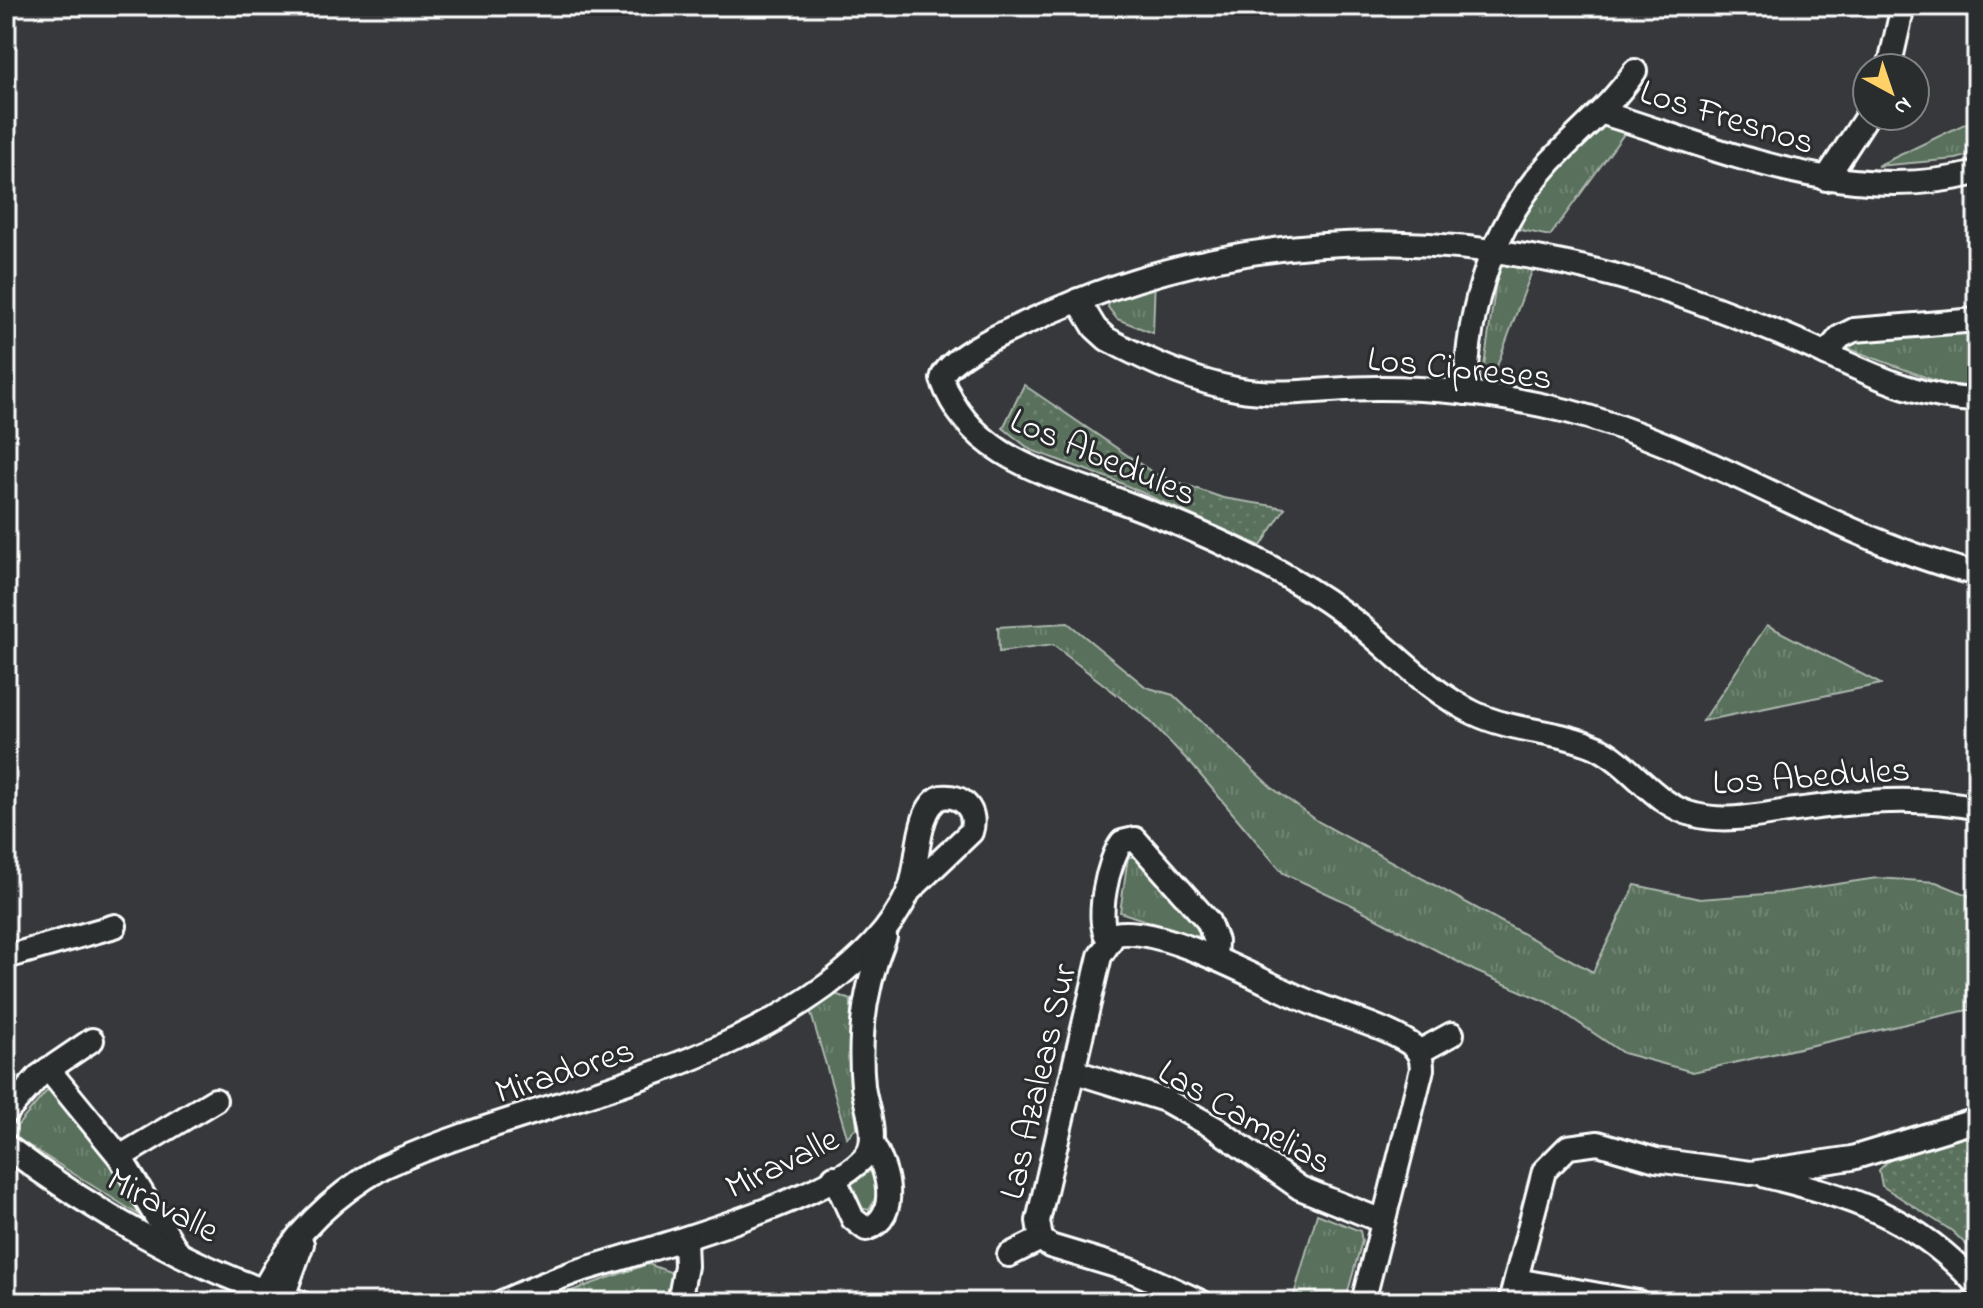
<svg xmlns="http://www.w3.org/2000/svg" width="1983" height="1308" viewBox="0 0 1983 1308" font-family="'Indie Flower',sans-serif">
	<defs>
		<pattern id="grass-tufts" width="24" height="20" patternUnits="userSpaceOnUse" patternTransform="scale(2)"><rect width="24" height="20" fill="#586f5b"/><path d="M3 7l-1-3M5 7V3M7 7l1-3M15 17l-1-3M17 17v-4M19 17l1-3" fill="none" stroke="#718574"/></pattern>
		<pattern id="park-dots" width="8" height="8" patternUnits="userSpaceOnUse" patternTransform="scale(2)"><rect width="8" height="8" fill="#586f5b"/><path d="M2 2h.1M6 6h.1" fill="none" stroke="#718574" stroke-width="1.8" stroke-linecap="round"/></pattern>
	</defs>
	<rect width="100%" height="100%" fill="#36383c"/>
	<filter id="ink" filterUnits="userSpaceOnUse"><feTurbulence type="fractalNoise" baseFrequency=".0125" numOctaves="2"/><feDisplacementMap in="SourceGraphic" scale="16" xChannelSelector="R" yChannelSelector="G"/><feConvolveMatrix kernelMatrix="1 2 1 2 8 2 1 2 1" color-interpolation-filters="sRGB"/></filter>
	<g filter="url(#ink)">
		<g fill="url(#grass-tufts)" stroke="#acb7ad" stroke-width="2">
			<path d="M1977 118V153L1956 159 1877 166Z"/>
			<path d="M1605 125 1626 131 1550 236 1516 229C1544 179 1560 161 1605 125Z"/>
			<path d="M1499 261 1533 268 1493 377 1483 373Z"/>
			<path d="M1155 276 1153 333 1117 319 1108 307 1112 292Z"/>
			<path d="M1977 329V387L1944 384 1844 347 1858 338Z"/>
			<path d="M1068 623 1146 687 1173 695 1271 787 1319 822 1593 972 1635 885 1700 899 1778 893 1877 878 1936 882 1977 899V1008L1693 1072 1623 1053 1551 1004 1475 971 1352 905 1283 873 1193 766 1147 718 1053 645 999 652 998 627Z"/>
			<path d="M1767 625 1881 684 1703 721Z"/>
			<path d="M1128 857H1143L1200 932 1197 938 1120 912Z"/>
			<path d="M835 994 851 1000 850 1050 857 1127 847 1137 810 1010Z"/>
			<path d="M50 1087 117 1161 144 1218 15 1137 17 1126Z"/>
			<path d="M872 1159C876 1179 881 1193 869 1210L856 1207 846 1179Z"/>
			<path d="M1317 1214 1360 1231 1362 1241 1345 1302H1292Z"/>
			<path d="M648 1264 670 1272 677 1292 674 1302H540Z"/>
		</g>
		<g fill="url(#park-dots)" stroke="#acb7ad" stroke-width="2">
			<path d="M1024 385 1155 474 1223 498 1285 508 1261 546 1114 480 1031 450 1003 428Z"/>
			<path d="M1966 1137 1977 1151V1255L1952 1231 1882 1186 1879 1170 1892 1157Z"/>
		</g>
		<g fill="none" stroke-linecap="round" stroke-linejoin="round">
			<defs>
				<g id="street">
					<path d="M1889 68 1903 6"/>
					<path d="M1603 113C1725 151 1847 206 1977 173"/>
					<path d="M1826 179 1867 116"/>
					<path d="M1078 300 1095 328 1107 339C1146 360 1192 381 1236 389 1284 398 1333 387 1381 388 1443 388 1507 396 1567 411 1710 448 1834 538 1977 574"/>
					<path d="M1826 354 1840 337 1854 330 1977 320"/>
					<path d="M1466 393C1467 307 1492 225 1551 161 1580 130 1611 106 1635 71"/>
					<path d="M1977 400C1923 399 1877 377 1828 355 1796 339 1762 326 1728 313 1506 226 1274 215 1053 311 1030 321 946 355 942 379 968 453 1040 472 1107 496 1190 527 1273 561 1345 614 1389 646 1424 689 1474 713 1513 732 1557 730 1596 747 1632 764 1655 806 1695 815 1731 824 1767 813 1803 809 1861 801 1919 796 1977 808"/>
					<path d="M1109 940C1094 922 1108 860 1122 842L1135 839 1208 921 1216 941 1215 958"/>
					<path d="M6 957 115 926"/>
					<path d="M1419 1052 1452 1034"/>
					<path d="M48 1069 120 1157 177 1251"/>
					<path d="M1075 1072 1165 1100 1215 1128 1300 1188 1382 1221"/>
					<path d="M6 1113 39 1076 92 1040"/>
					<path d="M6 1146C89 1209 199 1273 299 1302"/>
					<path d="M120 1157 215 1100"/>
					<path d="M1766 1176C1851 1197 1916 1217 1977 1285"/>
					<path d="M834 1177 853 1219 866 1229C902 1217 887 1167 872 1143"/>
					<path d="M1041 1239 1038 1221 1100 956 1115 934C1163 924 1266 985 1312 1003 1343 1016 1380 1025 1409 1043 1419 1049 1422 1058 1422 1069L1363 1302"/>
					<path d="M1041 1239 1050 1246 1133 1271 1201 1302"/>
					<path d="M1009 1255 1041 1239"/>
					<path d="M1516 1280 1638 1302"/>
					<path d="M258 1302C284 1242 327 1199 383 1167 530 1101 693 1083 826 986 860 960 891 931 909 891 920 865 915 809 941 797 963 794 978 811 971 832L908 892"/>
					<path d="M281 1302 302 1244"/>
					<path d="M502 1302C526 1291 550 1281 575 1272 623 1257 862 1192 871 1145 875 1127 865 1104 863 1086 858 1034 865 985 885 937"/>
					<path d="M679 1302 686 1266 685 1240"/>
					<path d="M1510 1302 1544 1171 1568 1147 1598 1143 1656 1160 1751 1173 1852 1158 1977 1120"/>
				</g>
			</defs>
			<use href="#street" stroke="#fff" stroke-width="28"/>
			<use href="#street" stroke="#2a2d2e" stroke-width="22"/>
		</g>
	</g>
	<g text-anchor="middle" stroke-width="6" stroke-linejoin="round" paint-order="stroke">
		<g font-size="36" fill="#fff" stroke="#2a2d2e">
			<text transform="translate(1728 115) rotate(17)" y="13">Los Fresnos</text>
			<text transform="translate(1460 366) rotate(6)" y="13">Los Cipreses</text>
			<text transform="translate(1104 455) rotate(23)" y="13">Los Abedules</text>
			<text transform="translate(1811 774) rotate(-4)" y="13">Los Abedules</text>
			<text transform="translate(564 1069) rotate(-18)" y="13">Miradores</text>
			<text transform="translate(1036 1081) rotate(-77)" y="13">Las Azaleas Sur</text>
			<text transform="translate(1246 1115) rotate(30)" y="13">Las Camelias</text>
			<text transform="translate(781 1161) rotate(-26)" y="13">Miravalle</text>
			<text transform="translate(164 1203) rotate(28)" y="13">Miravalle</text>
		</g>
	</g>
	<rect width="1983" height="1308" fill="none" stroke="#2a2d2e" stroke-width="32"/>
	<rect x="16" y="16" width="1951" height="1276" fill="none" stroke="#fff" stroke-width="3" filter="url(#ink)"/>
	<g transform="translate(1891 92) rotate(140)"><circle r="38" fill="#2a2d2e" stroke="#7f8182" stroke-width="2"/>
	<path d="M0-6L14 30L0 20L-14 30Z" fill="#ffd166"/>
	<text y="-12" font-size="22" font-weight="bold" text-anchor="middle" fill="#ffffff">N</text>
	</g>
</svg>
